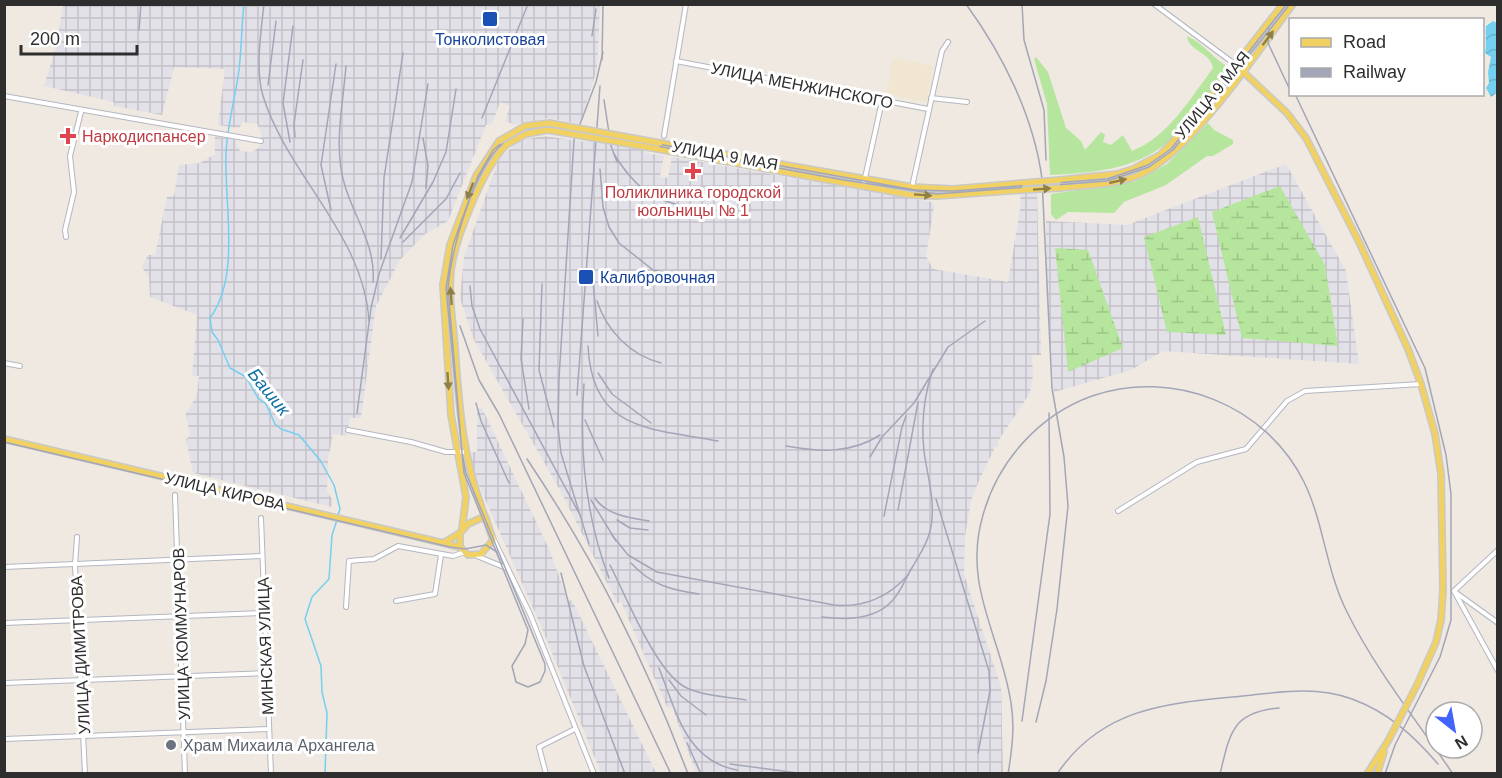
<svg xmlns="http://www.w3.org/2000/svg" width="1502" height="778" viewBox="0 0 1502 778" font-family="Arial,sans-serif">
	<defs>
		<pattern id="industrial-grid" width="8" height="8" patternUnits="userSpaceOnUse" patternTransform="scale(1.5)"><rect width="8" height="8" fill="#e3e1e8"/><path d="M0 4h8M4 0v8" fill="none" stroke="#c3c1c7"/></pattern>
		<pattern id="wetland-marsh" width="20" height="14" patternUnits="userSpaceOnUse" patternTransform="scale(1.5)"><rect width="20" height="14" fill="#b6e59e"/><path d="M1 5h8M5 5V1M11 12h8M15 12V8" fill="none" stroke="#9dc588"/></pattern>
		<pattern id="water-waves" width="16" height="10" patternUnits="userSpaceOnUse" patternTransform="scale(1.5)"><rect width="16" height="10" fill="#75cff0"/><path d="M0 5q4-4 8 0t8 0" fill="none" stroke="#66b2ce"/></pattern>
	</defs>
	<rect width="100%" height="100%" fill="#efe9e1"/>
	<g fill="url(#industrial-grid)">
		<path d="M63 5H600L597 69 580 124 548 118 514 125 505 121 510 106 500 102 492 124 486 125 448 221 425 234 400 260 376 306 361 418H350L347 436 333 434 328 459 327 491 333 501 332 507 193 473 186 439 190 436 186 414 197 395 199 376H192L197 315 150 297 149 278 142 267 148 255H155L167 197 174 196 179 165 200 163 215 154V137L235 139 240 151 252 152 260 147 262 134 257 124 243 122 239 128 218 125 225 69 174 67 162 115 114 106V102L44 86 56 47Z"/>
		<path d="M590 129 646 142 641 147 646 153 664 156 660 177 668 178 672 157 932 202 934 207 926 256 933 269 1008 282 1021 204 1020 194 1037 192 1041 355H1032L1033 376 1030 393 998 441 999 446 995 447 978 483 971 500 965 536 964 574 1001 687 1003 772 696 773 672 707H667L621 602 617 603 561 492 474 340 460 299 464 257 499 158 521 140 544 136 588 142Z"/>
		<path d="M1286 164 1346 271 1359 364 1163 351 1131 370 1054 392 1046 289V221L1127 225Z"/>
		<path d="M482 408 549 549 568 601 572 600 656 773H601L544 633 474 474 471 453 477 451V409Z"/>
	</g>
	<path fill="#f0e6d1" d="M893 58 934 66 927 102 886 95Z"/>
	<g fill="#b6e59e">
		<path d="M1187 36C1203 43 1212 57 1225 65L1224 74C1170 153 1147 171 1050 175L1047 104 1034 59 1036 57 1048 72 1066 128 1081 141 1085 150 1101 132 1105 135 1103 142 1111 145 1123 135 1132 151C1168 137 1190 99 1213 68 1211 52 1188 51 1187 36Z"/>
		<path d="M1208 123 1214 130 1233 140V144L1213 156H1207L1166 185 1124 202 1114 213 1068 212 1056 220 1051 214V194L1136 181 1167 164Z"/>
	</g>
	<g fill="url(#wetland-marsh)">
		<path d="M1280 186 1325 265 1338 346 1242 338 1212 212Z"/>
		<path d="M1198 217 1226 335 1167 332 1144 237Z"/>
		<path d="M1055 248 1088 250 1123 348 1068 372Z"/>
	</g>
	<path fill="url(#water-waves)" d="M1493 21 1497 23 1498 92 1491 97 1486 88 1489 83 1488 72 1491 57 1485 53C1487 43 1485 36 1486 26Z"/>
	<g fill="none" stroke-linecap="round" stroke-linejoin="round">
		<g stroke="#75cff0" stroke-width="1.5">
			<path d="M244 4C241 29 242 52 238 77 234 102 227 128 226 154 224 204 241 276 210 318L212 332 218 340 230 368 246 377 258 398 266 404 275 424 281 429 299 435 320 460 334 485 340 509 338 515"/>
			<path d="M325 774 327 713 322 692 321 666 305 619 312 597 329 579 332 535 337 520"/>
		</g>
		<defs>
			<g id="minor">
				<path d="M1154 4 1236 65"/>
				<path d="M676 61 928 109"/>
				<path d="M4 96 261 141"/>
				<path d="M931 98 967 102"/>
				<path d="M664 136 686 4"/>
				<path d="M863 187 882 101"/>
				<path d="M912 187 942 51 948 42"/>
				<path d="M66 237 65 230 74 192 70 156 81 112"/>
				<path d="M4 363 20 366"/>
				<path d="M348 430 411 442 446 452H465"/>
				<path d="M175 495 185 774"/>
				<path d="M1118 511 1197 462 1246 449 1287 401 1305 391 1421 384"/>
				<path d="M261 518 271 774"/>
				<path d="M77 537 75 565 85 774"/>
				<path d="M493 538 530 614 594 774"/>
				<path d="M477 556 506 568"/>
				<path d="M4 567 262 556"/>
				<path d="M1454 591 1498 671"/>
				<path d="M1454 591 1498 550"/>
				<path d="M1455 592 1498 623"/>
				<path d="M396 601 435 594 441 555"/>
				<path d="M346 607 349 561 374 559 398 546 453 556 465 552"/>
				<path d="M4 623 263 613"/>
				<path d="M4 683 267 673"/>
				<path d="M4 739 269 729"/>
				<path d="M546 774 539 747 575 729"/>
			</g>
			<g id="major">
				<path d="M1236 65 1287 113 1306 138 1359 242 1408 349 1421 384 1435 434 1441 474 1443 590 1441 620 1436 642 1417 685"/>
				<path d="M660 143 912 187 953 189 1023 183"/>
				<path d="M658 149 911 195 937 196 1023 190"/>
				<path d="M1060 180 1117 174 1133 169 1160 155 1187 127 1283 4"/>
				<path d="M1060 188C1086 185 1113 185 1137 176 1190 155 1257 52 1293 4"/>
				<path d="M4 439 460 547"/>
				<path d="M481 518 486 519 493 540 481 554 468 555 460 547V533L468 524Z"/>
				<path d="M486 519C463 463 459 407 455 348 453 322 448 296 451 270 455 238 484 167 506 145"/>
				<path d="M462 529 466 497 451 415 443 285 450 245 476 176 499 141"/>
				<path d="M445 542 460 533"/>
				<path d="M1367 774 1388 741"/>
				<path d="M1377 774 1384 752"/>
			</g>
		</defs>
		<use href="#minor" stroke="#b4b7c1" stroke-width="6"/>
		<use href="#major" stroke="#c9c9c9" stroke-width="8"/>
		<use href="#minor" stroke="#fff" stroke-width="4"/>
		<use href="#major" stroke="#f2d163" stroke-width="5"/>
		<g stroke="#a3a6b8" stroke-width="1.5">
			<path d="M1287 4 1171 149 1148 165 1107 179 953 191 915 190 558 126 525 129 510 136 493 150 478 176 462 219 453 245 446 288 464 473 528 630 525 644 512 666 516 682 528 687 540 682 545 671V664L466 473 462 453 448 289C451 251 473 170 502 144 518 130 538 127 558 128L844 180 937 194 1107 181 1149 167 1173 150 1290 4"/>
			<path d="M1269 29 1268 43 1290 90"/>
			<path d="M1295 94 1425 368 1446 455 1451 494V620L1440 657 1395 745 1385 774"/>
			<path d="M4 442 450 547 465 549 486 545 497 552"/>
		</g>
		<g stroke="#a3a6b8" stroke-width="1.5">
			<path d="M264 4C261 32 255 69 263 96 288 176 364 235 369 321"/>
			<path d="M966 4C1003 55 1034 117 1042 179L1052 388 1064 457 1068 506 1057 609 1046 681 1036 722"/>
			<path d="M1022 4 1024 40 1044 110 1046 160"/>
			<path d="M139 30 141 4"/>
			<path d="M592 36 596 9"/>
			<path d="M602 60 603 4"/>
			<path d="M346 66C343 105 333 148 345 186 355 219 376 246 373 282"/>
			<path d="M268 85 276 21"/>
			<path d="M604 100 611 146 617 162"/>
			<path d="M482 118 528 4"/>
			<path d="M295 137 294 124 303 60"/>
			<path d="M423 138 428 166 426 188"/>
			<path d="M290 142 283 103 293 26"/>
			<path d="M614 154C638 193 656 201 699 210"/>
			<path d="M600 169 603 207 609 227 619 243 653 270 692 277"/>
			<path d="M331 210 321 165 336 64"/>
			<path d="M400 238 433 182 446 152 456 89"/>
			<path d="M403 242 446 199 460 173"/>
			<path d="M381 259 384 178 403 53"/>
			<path d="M593 281 598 336"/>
			<path d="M542 284 539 370 554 427"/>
			<path d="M470 286 472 306 480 329 580 515 561 453 558 427 559 378 574 140 596 82 603 52"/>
			<path d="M597 301C607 331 630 355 661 363"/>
			<path d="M523 319 521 359 529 409"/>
			<path d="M460 326 479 380 499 414 671 774"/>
			<path d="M588 346C592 432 650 428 718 441"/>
			<path d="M598 373 612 394 651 423"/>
			<path d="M584 384C579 451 585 515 609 578"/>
			<path d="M577 395 600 86"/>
			<path d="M476 403 481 421 509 483"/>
			<path d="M357 413 371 308 379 274 412 182 428 84"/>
			<path d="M585 420 603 460"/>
			<path d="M786 446C819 452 851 454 880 435"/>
			<path d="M870 457 882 437 914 403 948 347 985 321"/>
			<path d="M527 459C596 562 644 658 688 774"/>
			<path d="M595 498C606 515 630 518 649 521"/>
			<path d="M936 499 989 671 990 691 978 753"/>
			<path d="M591 500 616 541"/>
			<path d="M898 510 918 402"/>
			<path d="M580 515 589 544"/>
			<path d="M884 516 902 427 906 416"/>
			<path d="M617 520 630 528 648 530"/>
			<path d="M612 535 628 555 657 572 834 605C863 608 889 597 908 575"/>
			<path d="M631 563C651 585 671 590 699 594"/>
			<path d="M610 565C626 596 657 675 687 688 705 696 727 697 746 700"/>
			<path d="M561 573 584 666 625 774"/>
			<path d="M822 617C845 620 875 620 892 601 901 592 906 577 913 566 922 551 931 537 932 519 934 496 927 474 924 451 921 423 924 395 933 369"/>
			<path d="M659 668C676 711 686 761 737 770"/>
			<path d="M669 680 681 696 706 715"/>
			<path d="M1022 721 1050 514 1049 413"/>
			<path d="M687 743 701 774"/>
			<path d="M730 764 805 774"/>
			<path d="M1008 774C1012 750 1015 726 1011 703 1001 636 962 586 983 515 998 461 1039 415 1092 396 1173 368 1266 405 1304 482 1324 523 1326 571 1347 612 1375 669 1417 721 1453 774"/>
			<path d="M1057 774C1103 706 1170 703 1243 696 1280 692 1316 686 1352 699 1388 712 1414 736 1438 764"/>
			<path d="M1220 774C1230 733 1232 712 1279 708"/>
		</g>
		<defs>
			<g id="major-bridge">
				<path d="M499 141 525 126 549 123 660 143"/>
				<path d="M506 145 526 134 548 130 658 149"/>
				<path d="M1023 183 1060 180"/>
				<path d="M1023 190 1060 188"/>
				<path d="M1388 741 1417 685"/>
			</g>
		</defs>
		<use href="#major-bridge" stroke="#c9c9c9" stroke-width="8" stroke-linecap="butt"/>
		<use href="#major-bridge" stroke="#f2d163" stroke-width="5"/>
	</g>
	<defs><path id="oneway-solid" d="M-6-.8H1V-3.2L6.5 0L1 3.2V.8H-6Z" transform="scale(1.5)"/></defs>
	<g fill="#908048">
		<use href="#oneway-solid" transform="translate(1268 38) rotate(-53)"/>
		<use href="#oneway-solid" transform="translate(1118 181) rotate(-13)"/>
		<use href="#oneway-solid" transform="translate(1042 189) rotate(-4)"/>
		<use href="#oneway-solid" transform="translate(470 191) rotate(111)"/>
		<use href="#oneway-solid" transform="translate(923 195) rotate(4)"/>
		<use href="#oneway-solid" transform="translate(451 296) rotate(-94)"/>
		<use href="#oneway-solid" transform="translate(448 381) rotate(86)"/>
	</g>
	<g fill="#1a4fb4" stroke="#fff" stroke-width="2">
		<rect x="482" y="11" width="16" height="16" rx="3"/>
		<rect x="578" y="269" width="16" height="16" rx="3"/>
	</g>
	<g fill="#e0444e" stroke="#fff" stroke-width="2">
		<path d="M65 127h6v6h6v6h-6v6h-6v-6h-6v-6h6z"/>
		<path d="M690 162h6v6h6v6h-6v6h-6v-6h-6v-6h6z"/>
	</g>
	<circle fill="#6b7280" stroke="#fff" stroke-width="2" cx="171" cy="745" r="6"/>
	<g text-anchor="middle" stroke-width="6" stroke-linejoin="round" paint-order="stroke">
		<g font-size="16" fill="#164399" stroke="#fff">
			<text x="490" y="45">Тонколистовая</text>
			<text x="600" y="283" text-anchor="start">Калибровочная</text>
		</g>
		<g font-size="16" fill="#2e2e2e" stroke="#fff">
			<text transform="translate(802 85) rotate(11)" y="6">УЛИЦА МЕНЖИНСКОГО</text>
			<text transform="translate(1212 95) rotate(-51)" y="6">УЛИЦА 9 МАЯ</text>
			<text transform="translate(725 155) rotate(10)" y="6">УЛИЦА 9 МАЯ</text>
			<text transform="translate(225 491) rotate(13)" y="6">УЛИЦА КИРОВА</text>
			<text transform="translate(181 634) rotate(-92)" y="6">УЛИЦА КОММУНАРОВ</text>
			<text transform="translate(265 646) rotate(-92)" y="6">МИНСКАЯ УЛИЦА</text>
			<text transform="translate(80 655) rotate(-93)" y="6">УЛИЦА ДИМИТРОВА</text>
		</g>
		<g font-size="16" fill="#be3a42" stroke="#fff" text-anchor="start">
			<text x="82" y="142">Наркодиспансер</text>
			<text x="693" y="198" text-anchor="middle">Поликлиника городской<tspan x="693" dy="18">юольницы № 1</tspan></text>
		</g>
		<g font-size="16" fill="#5b616d" stroke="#fff" text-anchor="start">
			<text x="183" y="751">Храм Михаила Архангела</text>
		</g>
		<g font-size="18" font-style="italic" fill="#0d6fa3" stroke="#fff">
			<text transform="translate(269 392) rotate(51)" y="6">Башик</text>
		</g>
	</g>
	<rect width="1502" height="778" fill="none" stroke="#2e2e2e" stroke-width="12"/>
	<rect x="1289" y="18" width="195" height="78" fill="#ffffff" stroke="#ababab" stroke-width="1.5"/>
	<rect x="1301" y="38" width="30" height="9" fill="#f2d163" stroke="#ababab" stroke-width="1.5"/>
	<text x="1343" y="48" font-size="18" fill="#2e2e2e">Road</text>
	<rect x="1301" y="68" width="30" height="9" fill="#a3a6b8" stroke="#ababab" stroke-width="1.5"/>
	<text x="1343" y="78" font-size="18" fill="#2e2e2e">Railway</text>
	<g transform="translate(1454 730) rotate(149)"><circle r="28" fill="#ffffff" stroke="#ababab" stroke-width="1.5"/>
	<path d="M0-4.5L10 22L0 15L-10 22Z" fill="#4264fb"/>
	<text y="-9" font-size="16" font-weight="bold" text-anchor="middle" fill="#2e2e2e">N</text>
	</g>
	<path d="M21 45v9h116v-9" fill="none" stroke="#2e2e2e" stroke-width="3"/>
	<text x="30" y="45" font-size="18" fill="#2e2e2e" stroke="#ffffff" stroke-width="4.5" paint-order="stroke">200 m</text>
</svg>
